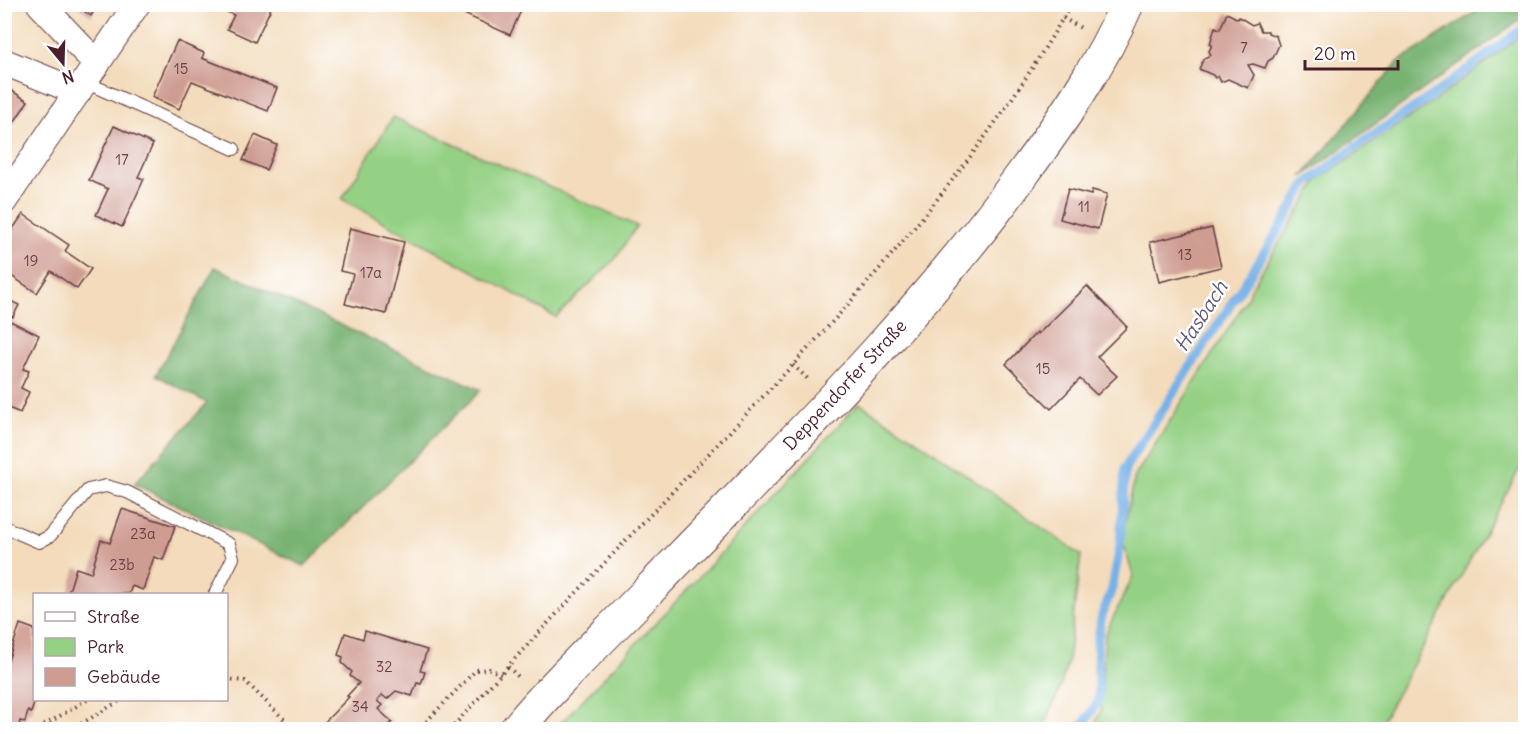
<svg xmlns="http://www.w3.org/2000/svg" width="1530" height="734" viewBox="0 0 1530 734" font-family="Delius,sans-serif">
	<rect width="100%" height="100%" fill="#fff"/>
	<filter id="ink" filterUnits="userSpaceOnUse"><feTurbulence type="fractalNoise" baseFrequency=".0167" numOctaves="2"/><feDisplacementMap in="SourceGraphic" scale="12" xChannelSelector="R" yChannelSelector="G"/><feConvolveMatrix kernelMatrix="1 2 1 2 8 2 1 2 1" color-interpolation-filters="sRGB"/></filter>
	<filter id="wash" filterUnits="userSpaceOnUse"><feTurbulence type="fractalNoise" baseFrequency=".008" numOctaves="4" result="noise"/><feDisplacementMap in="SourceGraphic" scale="24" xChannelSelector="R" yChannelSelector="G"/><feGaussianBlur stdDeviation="1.35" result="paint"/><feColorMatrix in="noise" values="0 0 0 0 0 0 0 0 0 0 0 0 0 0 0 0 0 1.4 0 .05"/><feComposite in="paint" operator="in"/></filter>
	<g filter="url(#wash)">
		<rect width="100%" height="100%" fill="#f3dbbb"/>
		<g fill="#95d185" stroke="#707858" stroke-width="1.5">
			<path d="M1525 33V459L1378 729H1093L1101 710 1105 635 1133 576 1122 538 1135 476 1244 304 1253 285 1318 180 1437 99Z"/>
			<path d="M393 117 637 226 616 258 556 317 342 199Z"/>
			<path d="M859 403 915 439 1081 555 1068 660 1060 689 1043 729H555L703 573Z"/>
		</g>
		<g fill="#78b372" stroke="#61694e" stroke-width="1.5">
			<path d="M1486 5H1494L1499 12 1511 5H1525V16L1302 177 1398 62Z"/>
			<path d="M215 267 481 390 304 566 134 484 207 403 156 375Z"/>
		</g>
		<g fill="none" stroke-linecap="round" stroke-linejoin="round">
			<path stroke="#76b1e7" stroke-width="9" d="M1080 730 1099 700 1097 642 1102 615 1112 589 1120 546 1125 468 1284 222 1306 184 1353 149 1433 95 1526 26"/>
		</g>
		<g id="blocks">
			<g fill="#cf9c92">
				<path d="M74 4H98L91 16Z"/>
				<path d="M210 4H264L271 8 255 42 227 29 234 15Z"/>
				<path d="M458 4H524L510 35 455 10Z"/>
				<path d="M1227 13 1238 19 1239 17 1252 25 1257 23 1261 31H1268V33L1276 36 1279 45 1273 58 1268 61 1265 68 1253 64 1248 65 1254 75 1248 88 1228 79 1221 82 1218 76 1215 78 1213 75 1199 69 1204 58 1211 55 1209 51 1212 45 1210 44 1215 27 1220 29Z"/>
				<path d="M177 41 204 53 202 58 277 88 268 111 192 81 179 109 152 97Z"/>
				<path d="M4 86 28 101 4 138Z"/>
				<path d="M114 126 153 144 138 177 144 179 122 227 96 215 108 189 89 180Z"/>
				<path d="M255 135 277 145 266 170 243 160Z"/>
				<path d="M1068 189 1091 195 1092 190 1107 194 1098 229 1060 219Z"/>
				<path d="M23 214 69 245 65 251 91 269 77 289 51 271 37 293 4 271V242Z"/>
				<path d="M350 228 404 242 386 314 345 304 353 274 340 271Z"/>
				<path d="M1212 228 1221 267 1159 282 1150 242Z"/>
				<path d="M1087 286 1127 327 1097 357 1117 376 1097 395 1080 379 1051 409 1006 364 1037 332 1038 334Z"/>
				<path d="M4 298 19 305 13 317 4 313Z"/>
				<path d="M4 318 39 335 23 369 29 371 21 388 29 392 20 413 4 406Z"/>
				<path d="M122 509 175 526 163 560 154 557 143 590 132 586 129 594H68L76 568 91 573 101 540 110 543Z"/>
				<path d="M20 624 34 629 35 700 31 713 28 711 25 722 20 721 18 730H4V663L7 664Z"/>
				<path d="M365 631 427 650 420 671 425 672 421 684 417 683 412 696 396 691 387 699 382 695 377 701 382 705 378 709 392 722 385 730H314L319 724 321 726 349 697 347 696 359 683 350 676 352 672 342 663 343 657 338 655 345 633 363 639Z"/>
			</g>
		</g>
	</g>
	<g filter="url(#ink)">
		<use href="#blocks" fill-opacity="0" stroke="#633b41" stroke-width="1.5"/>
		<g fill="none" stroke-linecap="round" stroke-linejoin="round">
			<defs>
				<g id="lane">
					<path d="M85 82 234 149"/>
					<path d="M4 527 39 542 50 536 88 490 106 486 127 492 229 544 233 558 215 594"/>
				</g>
				<g id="street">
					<path d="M40 4 97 64"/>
					<path d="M4 62 78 92"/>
					<path d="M4 201 137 4"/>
				</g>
				<path id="secondary" d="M516 730C555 682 605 636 648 591 777 457 912 326 1022 175 1061 122 1101 65 1127 4"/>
			</defs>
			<use href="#lane" stroke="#633b41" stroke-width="14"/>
			<use href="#street" stroke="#633b41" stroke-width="28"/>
			<use href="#secondary" stroke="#633b41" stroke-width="35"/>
			<g stroke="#633b41" stroke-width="4" stroke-dasharray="1.5 4.5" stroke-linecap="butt">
				<path d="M1063 18 1081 28"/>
				<path d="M793 365 809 380"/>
				<path d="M508 667 521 679"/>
				<path d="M226 679 245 681 295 730"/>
				<path d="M41 730 43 726 87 700"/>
				<path d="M71 730 121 700"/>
				<path d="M418 730 476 670 489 669 501 674"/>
				<path d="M450 730C543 626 640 526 736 425 860 295 982 161 1071 4"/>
			</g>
			<use href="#lane" stroke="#fff" stroke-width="12"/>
			<use href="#street" stroke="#fff" stroke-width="26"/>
			<use href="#secondary" stroke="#fff" stroke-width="33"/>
		</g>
	</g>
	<g text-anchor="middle" stroke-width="5" stroke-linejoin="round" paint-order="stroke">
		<g font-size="15" fill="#6b3e45">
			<text x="1244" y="53">7</text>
			<text x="181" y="74">15</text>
			<text x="122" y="165">17</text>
			<text x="1084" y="212">11</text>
			<text x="1185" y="260">13</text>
			<text x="31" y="266">19</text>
			<text x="371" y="278">17a</text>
			<text x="1043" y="374">15</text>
			<text x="143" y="539">23a</text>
			<text x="122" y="570">23b</text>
			<text x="384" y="672">32</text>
			<text x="360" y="712">34</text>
		</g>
		<g font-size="18" fill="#4a1f2b" stroke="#fff">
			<text transform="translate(845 385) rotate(-47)" y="6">Deppendorfer Straße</text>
		</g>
		<g font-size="20" font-style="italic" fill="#5c5976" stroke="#fff">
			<text transform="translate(1201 316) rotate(-57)" y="7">Hasbach</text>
		</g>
	</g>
	<rect width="1530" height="734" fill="none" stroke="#fff" stroke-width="24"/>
	<rect x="33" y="593" width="195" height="108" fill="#ffffff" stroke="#b7a5aa" stroke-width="1.5"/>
	<rect x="45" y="612" width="30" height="9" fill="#ffffff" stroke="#b7a5aa" stroke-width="1.5"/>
	<text x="87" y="623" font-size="18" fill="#4a1f2b">Straße</text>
	<rect x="45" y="638" width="30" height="18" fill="#95d185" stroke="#b7a5aa" stroke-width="1.5"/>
	<text x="87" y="653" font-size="18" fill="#4a1f2b">Park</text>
	<rect x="45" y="668" width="30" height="18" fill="#cf9c92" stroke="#b7a5aa" stroke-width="1.5"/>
	<text x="87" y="683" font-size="18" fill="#4a1f2b">Gebäude</text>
	<g transform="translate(63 63) rotate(161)" stroke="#ffffff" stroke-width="4.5" paint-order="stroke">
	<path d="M0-4.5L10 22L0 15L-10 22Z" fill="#4a1f2b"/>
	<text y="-9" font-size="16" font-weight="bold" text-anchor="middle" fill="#4a1f2b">N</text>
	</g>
	<path d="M1305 60v9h93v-9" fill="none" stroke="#4a1f2b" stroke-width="3"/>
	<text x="1314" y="60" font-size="18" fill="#4a1f2b" stroke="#ffffff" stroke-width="4.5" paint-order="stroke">20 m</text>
</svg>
